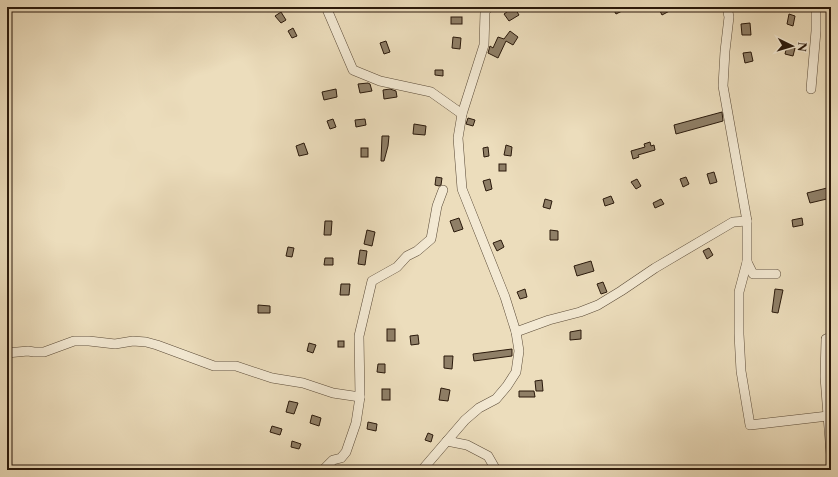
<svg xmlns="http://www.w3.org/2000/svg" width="838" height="477" viewBox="0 0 838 477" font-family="'Libre Caslon Text',serif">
	<rect width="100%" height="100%" fill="#ecddbc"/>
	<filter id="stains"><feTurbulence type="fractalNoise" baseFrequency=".005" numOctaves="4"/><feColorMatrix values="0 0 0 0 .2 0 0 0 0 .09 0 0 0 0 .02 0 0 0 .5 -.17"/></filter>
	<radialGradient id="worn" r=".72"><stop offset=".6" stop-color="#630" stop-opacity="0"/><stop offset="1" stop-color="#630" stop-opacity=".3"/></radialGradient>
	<g fill="#8f7f67" stroke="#2a190b">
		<path d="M514 7 519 15 509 21 504 14Z"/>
		<path d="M612 7H630L616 14Z"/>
		<path d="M663 7H677L662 15 659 9Z"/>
		<path d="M281 12 286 20 281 23 275 16Z"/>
		<path d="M789 14 795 16 793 26 787 24Z"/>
		<rect x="451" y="17" width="11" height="7"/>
		<path d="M750 23 751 35H742L741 24Z"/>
		<path d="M293 28 297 36 292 38 288 31Z"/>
		<path d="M510 31 518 37 513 45 506 41 498 58 488 53 490 46 493 48 498 37 504 39Z"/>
		<path d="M453 37 461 38 460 49 452 48Z"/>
		<path d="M386 41 390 52 384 54 380 43Z"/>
		<path d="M787 46 795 48 793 56 785 54Z"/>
		<path d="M751 52 753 61 745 63 743 53Z"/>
		<path d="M435 70H443V76L435 75Z"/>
		<path d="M368 83 370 84 372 91 360 93 358 84Z"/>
		<path d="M336 89 337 97 324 100 322 92Z"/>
		<path d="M390 89 396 91 397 97 384 99 383 90Z"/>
		<path d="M722 112 723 121 676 134 674 125Z"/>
		<path d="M468 118 475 120 473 126 466 124Z"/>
		<path d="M333 119 336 127 330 129 327 121Z"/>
		<path d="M365 119 366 125 356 127 355 120Z"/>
		<path d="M414 124 426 126 425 135 413 134Z"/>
		<path d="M382 136H389L388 146 384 161H381Z"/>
		<path d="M650 142 651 146 654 145 655 150 638 155 639 157 633 159 631 151 645 147 644 144Z"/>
		<path d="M304 143 308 154 299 156 296 146Z"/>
		<path d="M506 145 512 147 511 156 504 155Z"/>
		<path d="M488 147 489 156 484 157 483 148Z"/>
		<rect x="361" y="148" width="7" height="9"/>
		<rect x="499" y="164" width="7" height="7"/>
		<path d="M714 172 717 182 710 184 707 174Z"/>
		<path d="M436 177 442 178 441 185 439 186 435 185Z"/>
		<path d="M686 177 689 184 683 187 680 179Z"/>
		<path d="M490 179 492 189 486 191 483 181Z"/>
		<path d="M637 179 641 186 636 189 631 182Z"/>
		<path d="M831 187V198L810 203 807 193Z"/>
		<path d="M611 196 614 203 605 206 603 199Z"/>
		<path d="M545 199 552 201 550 209 543 207Z"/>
		<path d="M661 199 664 204 655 208 653 203Z"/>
		<path d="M459 218 463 229 454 232 450 221Z"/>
		<path d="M802 218 803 225 793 227 792 220Z"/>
		<path d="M325 221H332L331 235H324Z"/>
		<path d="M367 230 375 232 372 246 364 244Z"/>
		<path d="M550 230 558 231V240H550Z"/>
		<path d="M501 240 504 247 497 251 493 243Z"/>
		<path d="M288 247 294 248 292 257 286 256Z"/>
		<path d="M709 248 713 255 707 259 703 251Z"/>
		<path d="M360 250 367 251 365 265 358 264Z"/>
		<path d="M325 258H333V265H324Z"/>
		<path d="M591 261 594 271 577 276 574 266Z"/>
		<path d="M603 282 607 292 601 294 597 284Z"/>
		<path d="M341 284H350L349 295H340Z"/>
		<path d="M525 289 527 297 520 299 517 292Z"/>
		<path d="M775 289 783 290 778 313 772 312Z"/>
		<path d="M258 305 270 306V313H258Z"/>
		<rect x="387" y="329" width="8" height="12"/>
		<path d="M581 330V339L570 340V332Z"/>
		<path d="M418 335 419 344 411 345 410 336Z"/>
		<rect x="338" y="341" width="6" height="6"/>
		<path d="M309 343 316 345 313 353 307 351Z"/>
		<path d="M512 349V356L474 361 473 354Z"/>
		<path d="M444 356H453L452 369 444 368Z"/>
		<path d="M378 364H385V373L377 372Z"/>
		<path d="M542 380 543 391H536L535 381Z"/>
		<path d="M441 388 450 390 448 401 439 400Z"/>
		<rect x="382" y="389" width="8" height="11"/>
		<path d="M519 391H534L535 397H519Z"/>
		<path d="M289 401 298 403 294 414 286 412Z"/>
		<path d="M312 415 321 418 319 426 310 423Z"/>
		<path d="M368 422 377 424 376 431 367 429Z"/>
		<path d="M272 426 282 429 280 435 270 432Z"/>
		<path d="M428 433 433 435 431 442 425 440Z"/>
		<path d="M292 441 301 444 299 449 291 447Z"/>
	</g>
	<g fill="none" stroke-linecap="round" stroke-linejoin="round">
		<defs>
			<g id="street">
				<path d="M326 7 353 70 380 81 431 92 462 114"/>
				<path d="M727 7 729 17 725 51 723 86 747 221V262L753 274H776"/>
				<path d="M811 89 816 31V7"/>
				<path d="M747 262 739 292V334L741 371 750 425 828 416"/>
				<path d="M516 332 549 320 580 312 598 305 621 291 655 268 733 222 747 221"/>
				<path d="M831 337 826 339 825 377 831 454"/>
				<path d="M7 353 28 351 34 352H44L74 341H89L115 344 133 341 146 342 157 345 214 366H236L272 378 303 383 333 393 360 397"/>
				<path d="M447 441 467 445 488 456 496 470"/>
				<path d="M323 470 333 460 341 458 346 452 356 423 360 397 359 336 372 281 397 267 407 256 417 251 431 239 437 206 443 190"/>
				<path d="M422 470 465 420 479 408 496 399 507 386 516 372 519 351 516 332 505 297 462 189 458 138 462 114 484 45 485 12 488 7"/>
			</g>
		</defs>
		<use href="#street" stroke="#5a4a37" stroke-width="10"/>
		<use href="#street" stroke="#f3e9d3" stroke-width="9"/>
	</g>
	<rect width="838" height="477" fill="none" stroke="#ecddbc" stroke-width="24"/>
	<rect x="8" y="8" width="822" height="461" fill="none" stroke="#2a190b" stroke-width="2"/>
	<rect x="12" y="12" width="814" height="453" fill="none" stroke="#2a190b"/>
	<g transform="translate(792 46) rotate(95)" stroke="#f3e9d3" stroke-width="3" paint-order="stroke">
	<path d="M0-3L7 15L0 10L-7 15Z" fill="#2a190b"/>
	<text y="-6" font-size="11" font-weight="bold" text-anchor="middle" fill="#2a190b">N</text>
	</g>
	<rect width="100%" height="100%" filter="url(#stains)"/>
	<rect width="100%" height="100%" fill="url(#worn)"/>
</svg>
